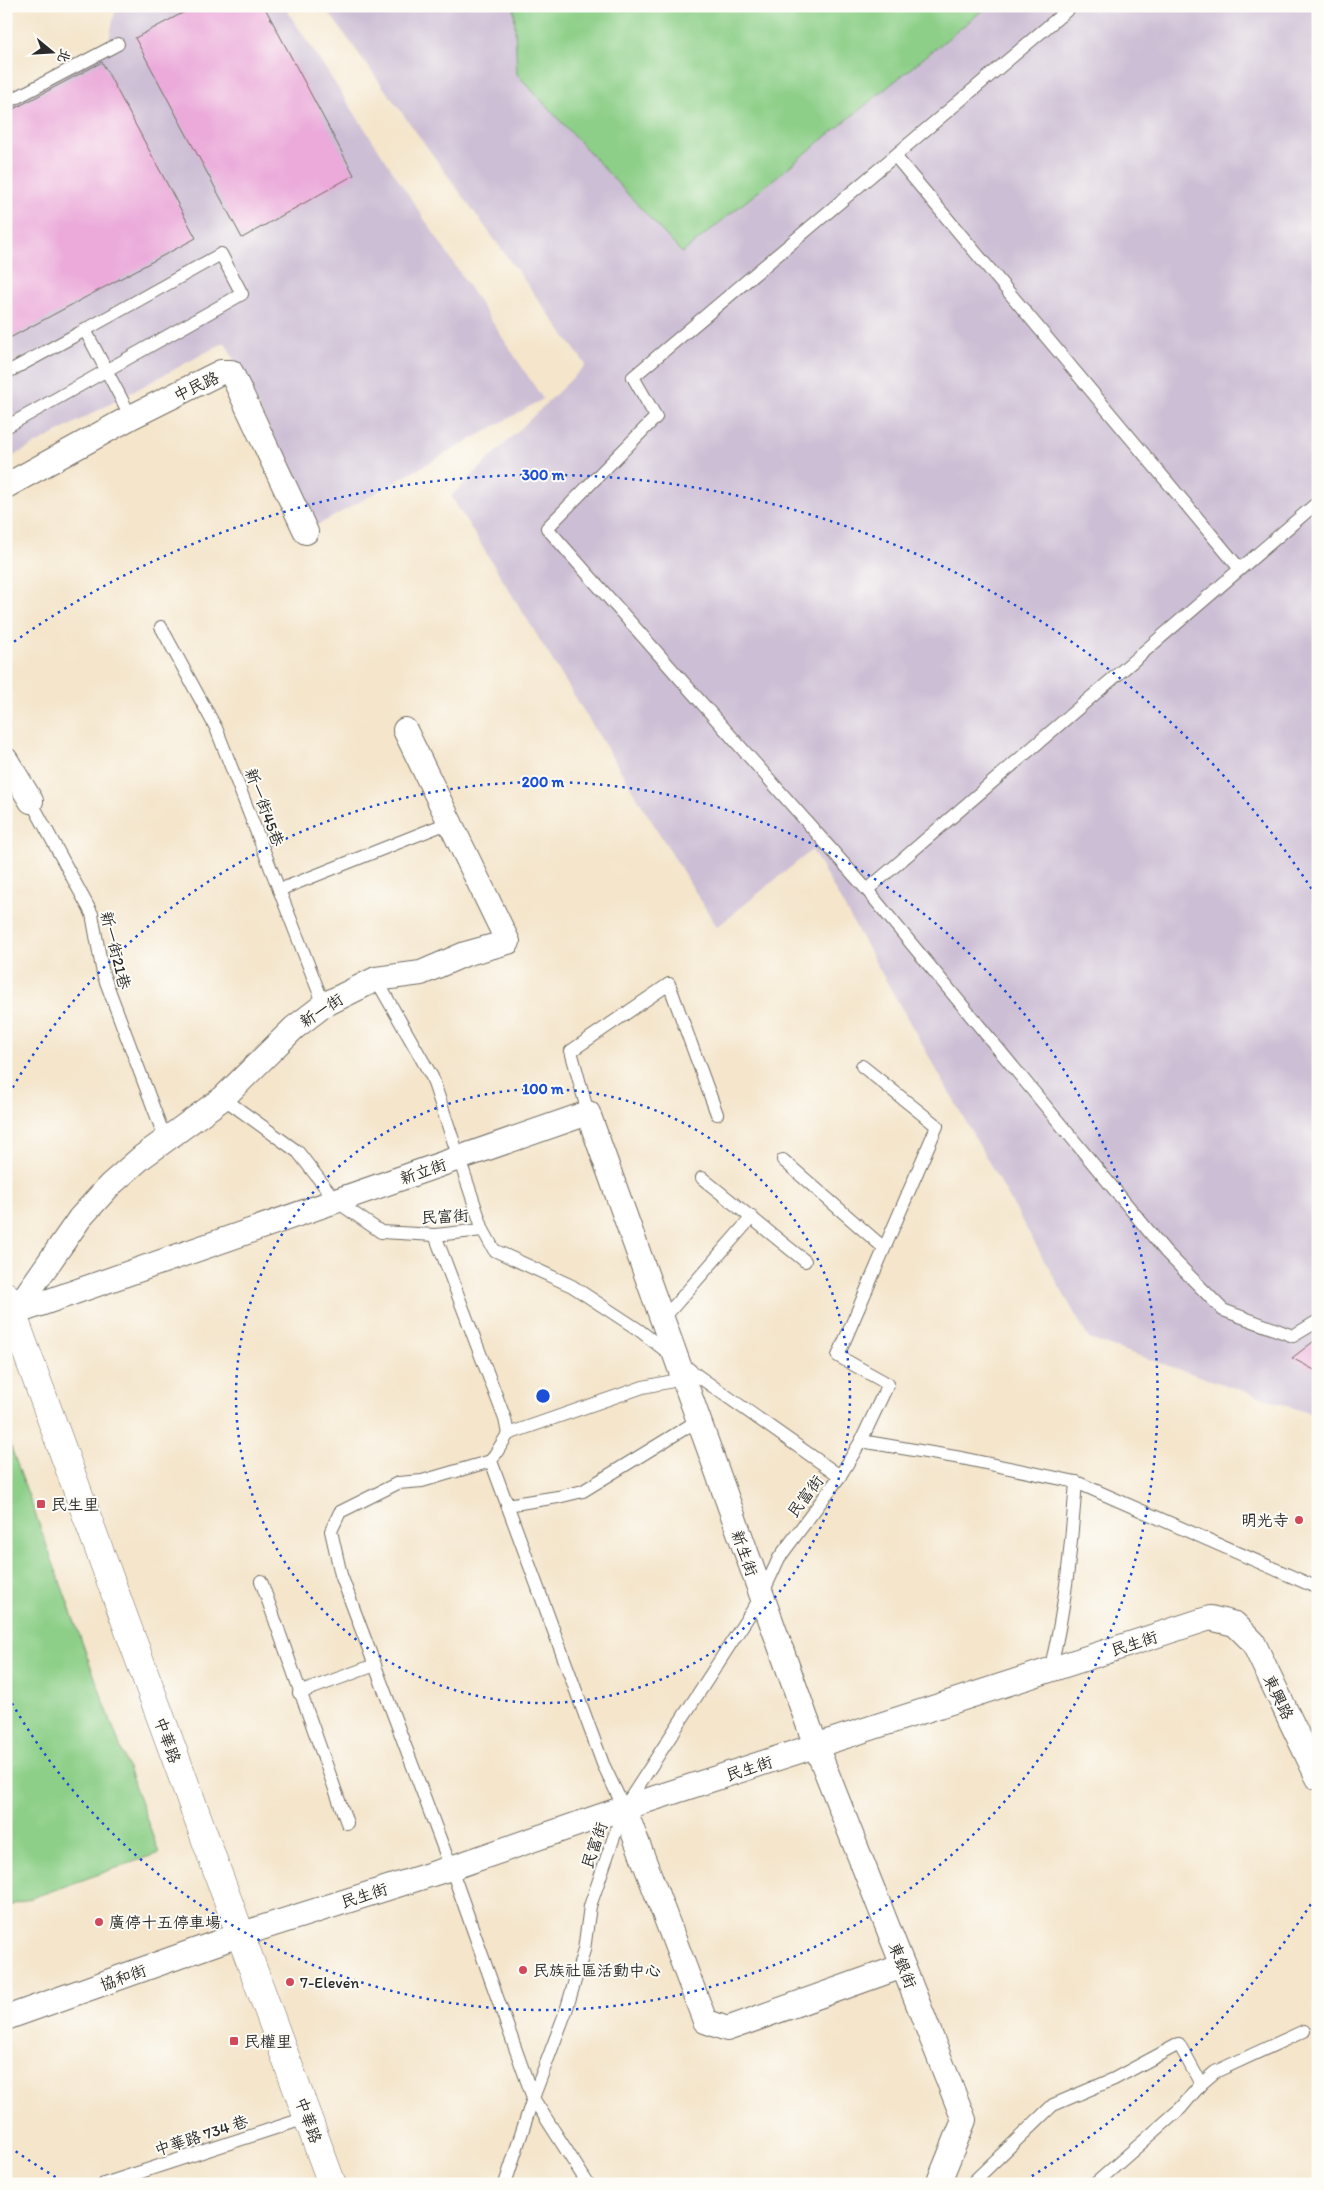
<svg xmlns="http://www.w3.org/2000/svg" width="1324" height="2190" viewBox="0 0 1324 2190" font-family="Itim,'LXGW WenKai TC',sans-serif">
	<rect width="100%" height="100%" fill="#fdfcf7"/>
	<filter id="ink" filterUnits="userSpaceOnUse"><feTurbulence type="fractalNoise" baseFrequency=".02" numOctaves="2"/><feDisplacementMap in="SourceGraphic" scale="10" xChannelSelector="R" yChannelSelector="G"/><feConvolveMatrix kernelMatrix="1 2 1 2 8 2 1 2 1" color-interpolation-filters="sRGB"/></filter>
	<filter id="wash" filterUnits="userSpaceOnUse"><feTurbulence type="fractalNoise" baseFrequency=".0096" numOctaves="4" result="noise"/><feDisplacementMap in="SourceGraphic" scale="20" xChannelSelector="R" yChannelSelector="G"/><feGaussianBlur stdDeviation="1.12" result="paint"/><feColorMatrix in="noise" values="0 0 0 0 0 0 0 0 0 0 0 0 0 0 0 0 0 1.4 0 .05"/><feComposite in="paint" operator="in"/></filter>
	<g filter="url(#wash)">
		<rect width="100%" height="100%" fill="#f4e5cb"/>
		<g fill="#ccbed4">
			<path d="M126 6H284L543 399 318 525 225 342 6 460V94L109 39 115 12Z"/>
			<path d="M324 6H1318V1416L1089 1339 812 850 717 927 451 496 586 365Z"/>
		</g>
		<g fill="#8dcf88" stroke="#5c7d5a">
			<path d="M514 6H988L682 253 517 74Z"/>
			<path d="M8 1439 159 1853 6 1907V1440Z"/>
		</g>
		<g id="blocks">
			<g fill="#ebaada">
				<path d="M196 6H264L354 175 242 238 135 38Z"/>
				<path d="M102 62 196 238 6 340V113Z"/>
				<path d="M1318 1338V1372L1292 1358Z"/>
			</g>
		</g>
	</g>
	<g filter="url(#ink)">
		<use href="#blocks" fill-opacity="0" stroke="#716c63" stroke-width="1"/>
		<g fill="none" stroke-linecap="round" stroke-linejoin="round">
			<defs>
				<g id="lane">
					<path d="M1072 6 633 377 656 417 547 528 867 890 1318 502"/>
					<path d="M6 103 118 44"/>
					<path d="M895 156 1240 569"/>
					<path d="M6 373 85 330 131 417"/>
					<path d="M6 427 242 294 221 254 85 330"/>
					<path d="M161 627 216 728 324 1005"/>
					<path d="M31 801 92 914 103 974 166 1141"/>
					<path d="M279 890 450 822"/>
					<path d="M867 890 1166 1252 1223 1310 1293 1336 1318 1321"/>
					<path d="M376 979 432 1077 483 1230"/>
					<path d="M223 1098 298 1152 336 1201 381 1232 435 1235 483 1230 494 1250 572 1286 639 1330 698 1376 840 1476 779 1558 761 1597 624 1808 590 1906 584 1950 566 2011 533 2098 505 2184"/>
					<path d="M588 1113 571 1051 669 984 717 1114"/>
					<path d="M783 1160 884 1248"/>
					<path d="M702 1178 805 1261"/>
					<path d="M435 1235 505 1419 508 1434 491 1461 603 1764 624 1808"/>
					<path d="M662 1320 752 1217"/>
					<path d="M508 1434 643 1387 688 1378"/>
					<path d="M861 1441 888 1384 838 1356 937 1126 862 1066"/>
					<path d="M491 1461 422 1481 398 1483 340 1512 331 1531 341 1575 451 1868 533 2098 588 2184"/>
					<path d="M840 1476 861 1441 961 1458 1076 1482 1318 1588"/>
					<path d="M507 1505 558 1497 583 1491 697 1421"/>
					<path d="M261 1581 347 1823"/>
					<path d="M1050 1670C1066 1607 1071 1546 1076 1482"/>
					<path d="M299 1693 375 1665"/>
					<path d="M104 2184 309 2117"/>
					<path d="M971 2184 1053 2105 1114 2079 1179 2044 1201 2084"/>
					<path d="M1095 2184 1181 2108 1201 2084 1215 2072 1304 2031"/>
				</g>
				<g id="street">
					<path d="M6 486 131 417 221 372H231L306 532"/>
					<path d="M6 760 31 801"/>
					<path d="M13 1314 80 1218 110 1185 142 1157 223 1098 294 1028 324 1005 376 979 421 973 465 954 508 942 405 730"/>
					<path d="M6 1316 588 1113 816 1746 964 2120 938 2184"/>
					<path d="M624 1808 705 2021 727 2029 903 1966"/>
					<path d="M6 2018 239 1935 451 1868 624 1808 1210 1618 1235 1624 1253 1642 1318 1778"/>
				</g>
				<path id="secondary" d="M6 1296 332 2184"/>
			</defs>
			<use href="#lane" stroke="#716c63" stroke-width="14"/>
			<use href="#street" stroke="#716c63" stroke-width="26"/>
			<use href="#secondary" stroke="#716c63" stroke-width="29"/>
			<use href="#lane" stroke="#fff" stroke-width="12"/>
			<use href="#street" stroke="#fff" stroke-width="24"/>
			<use href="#secondary" stroke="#fff" stroke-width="28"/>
		</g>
	</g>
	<g fill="none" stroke="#1d4ed8" stroke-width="2.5" stroke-dasharray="2.5 5">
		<circle cx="543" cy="1396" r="307"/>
		<path d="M9 1094A614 614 0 1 1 9 1698"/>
		<path d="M1315 1898A921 921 0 0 1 1024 2181M62 2181A921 921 0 0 1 8 2146M8 646A921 921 0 0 1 1315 894"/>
	</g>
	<g fill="#d1495b" stroke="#fdfcf7" stroke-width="2">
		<rect x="36" y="1499" width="10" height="10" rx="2.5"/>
		<circle cx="1299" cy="1520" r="5"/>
		<circle cx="99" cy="1922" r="5"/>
		<circle cx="523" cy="1970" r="5"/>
		<circle cx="290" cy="1982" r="5"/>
		<rect x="229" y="2036" width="10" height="10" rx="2.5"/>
	</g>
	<g text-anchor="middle" stroke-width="4" stroke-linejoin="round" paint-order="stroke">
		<g font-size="16" fill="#2b2b2b" stroke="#fdfcf7">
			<text transform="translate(196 386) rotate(-25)" y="6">中民路</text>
			<text transform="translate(265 807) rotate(69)" y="6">新一街45巷</text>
			<text transform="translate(116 950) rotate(76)" y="6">新一街21巷</text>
			<text transform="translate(321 1010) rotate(-33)" y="6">新一街</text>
			<text transform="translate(423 1171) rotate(-19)" y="6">新立街</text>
			<text transform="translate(445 1216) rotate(-3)" y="6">民富街</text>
			<text transform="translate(805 1496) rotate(-53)" y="6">民富街</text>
			<text transform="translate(745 1553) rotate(70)" y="6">新生街</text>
			<text transform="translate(1134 1643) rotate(-18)" y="6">民生街</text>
			<text transform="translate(1279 1697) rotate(64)" y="6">東興路</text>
			<text transform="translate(168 1740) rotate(70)" y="6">中華路</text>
			<text transform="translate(749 1768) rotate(-18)" y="6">民生街</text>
			<text transform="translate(594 1845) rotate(-71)" y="6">民富街</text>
			<text transform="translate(364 1895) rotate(-18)" y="6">民生街</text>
			<text transform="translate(903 1965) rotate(68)" y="6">東銀街</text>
			<text transform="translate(123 1977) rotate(-20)" y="6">協和街</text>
			<text transform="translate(309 2120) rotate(70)" y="6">中華路</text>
			<text transform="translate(201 2135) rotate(-18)" y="6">中華路 734 巷</text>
		</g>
		<g font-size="16" fill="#2b2b2b" stroke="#fdfcf7" text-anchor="start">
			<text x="51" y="1510">民生里</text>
			<text x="1289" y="1526" text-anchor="end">明光寺</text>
			<text x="109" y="1928">廣停十五停車場</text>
			<text x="533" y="1976">民族社區活動中心</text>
			<text x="300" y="1988">7-Eleven</text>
			<text x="244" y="2047">民權里</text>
		</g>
	</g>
	<circle cx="543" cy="1396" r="8" fill="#1d4ed8" stroke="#fdfcf7" stroke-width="2.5"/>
	<g font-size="15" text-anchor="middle" font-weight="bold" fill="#1d4ed8" stroke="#fdfcf7" stroke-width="4" stroke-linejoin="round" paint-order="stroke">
		<text x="543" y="480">300 m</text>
		<text x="543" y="787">200 m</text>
		<text x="543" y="1094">100 m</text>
	</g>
	<rect width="1324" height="2190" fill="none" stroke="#fdfcf7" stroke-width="25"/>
	<g transform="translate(52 52) rotate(108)" stroke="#fdfcf7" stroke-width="4" paint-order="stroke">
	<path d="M0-4L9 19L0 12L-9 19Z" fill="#2b2b2b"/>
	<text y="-8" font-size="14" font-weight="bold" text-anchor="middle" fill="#2b2b2b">北</text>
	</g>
</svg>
